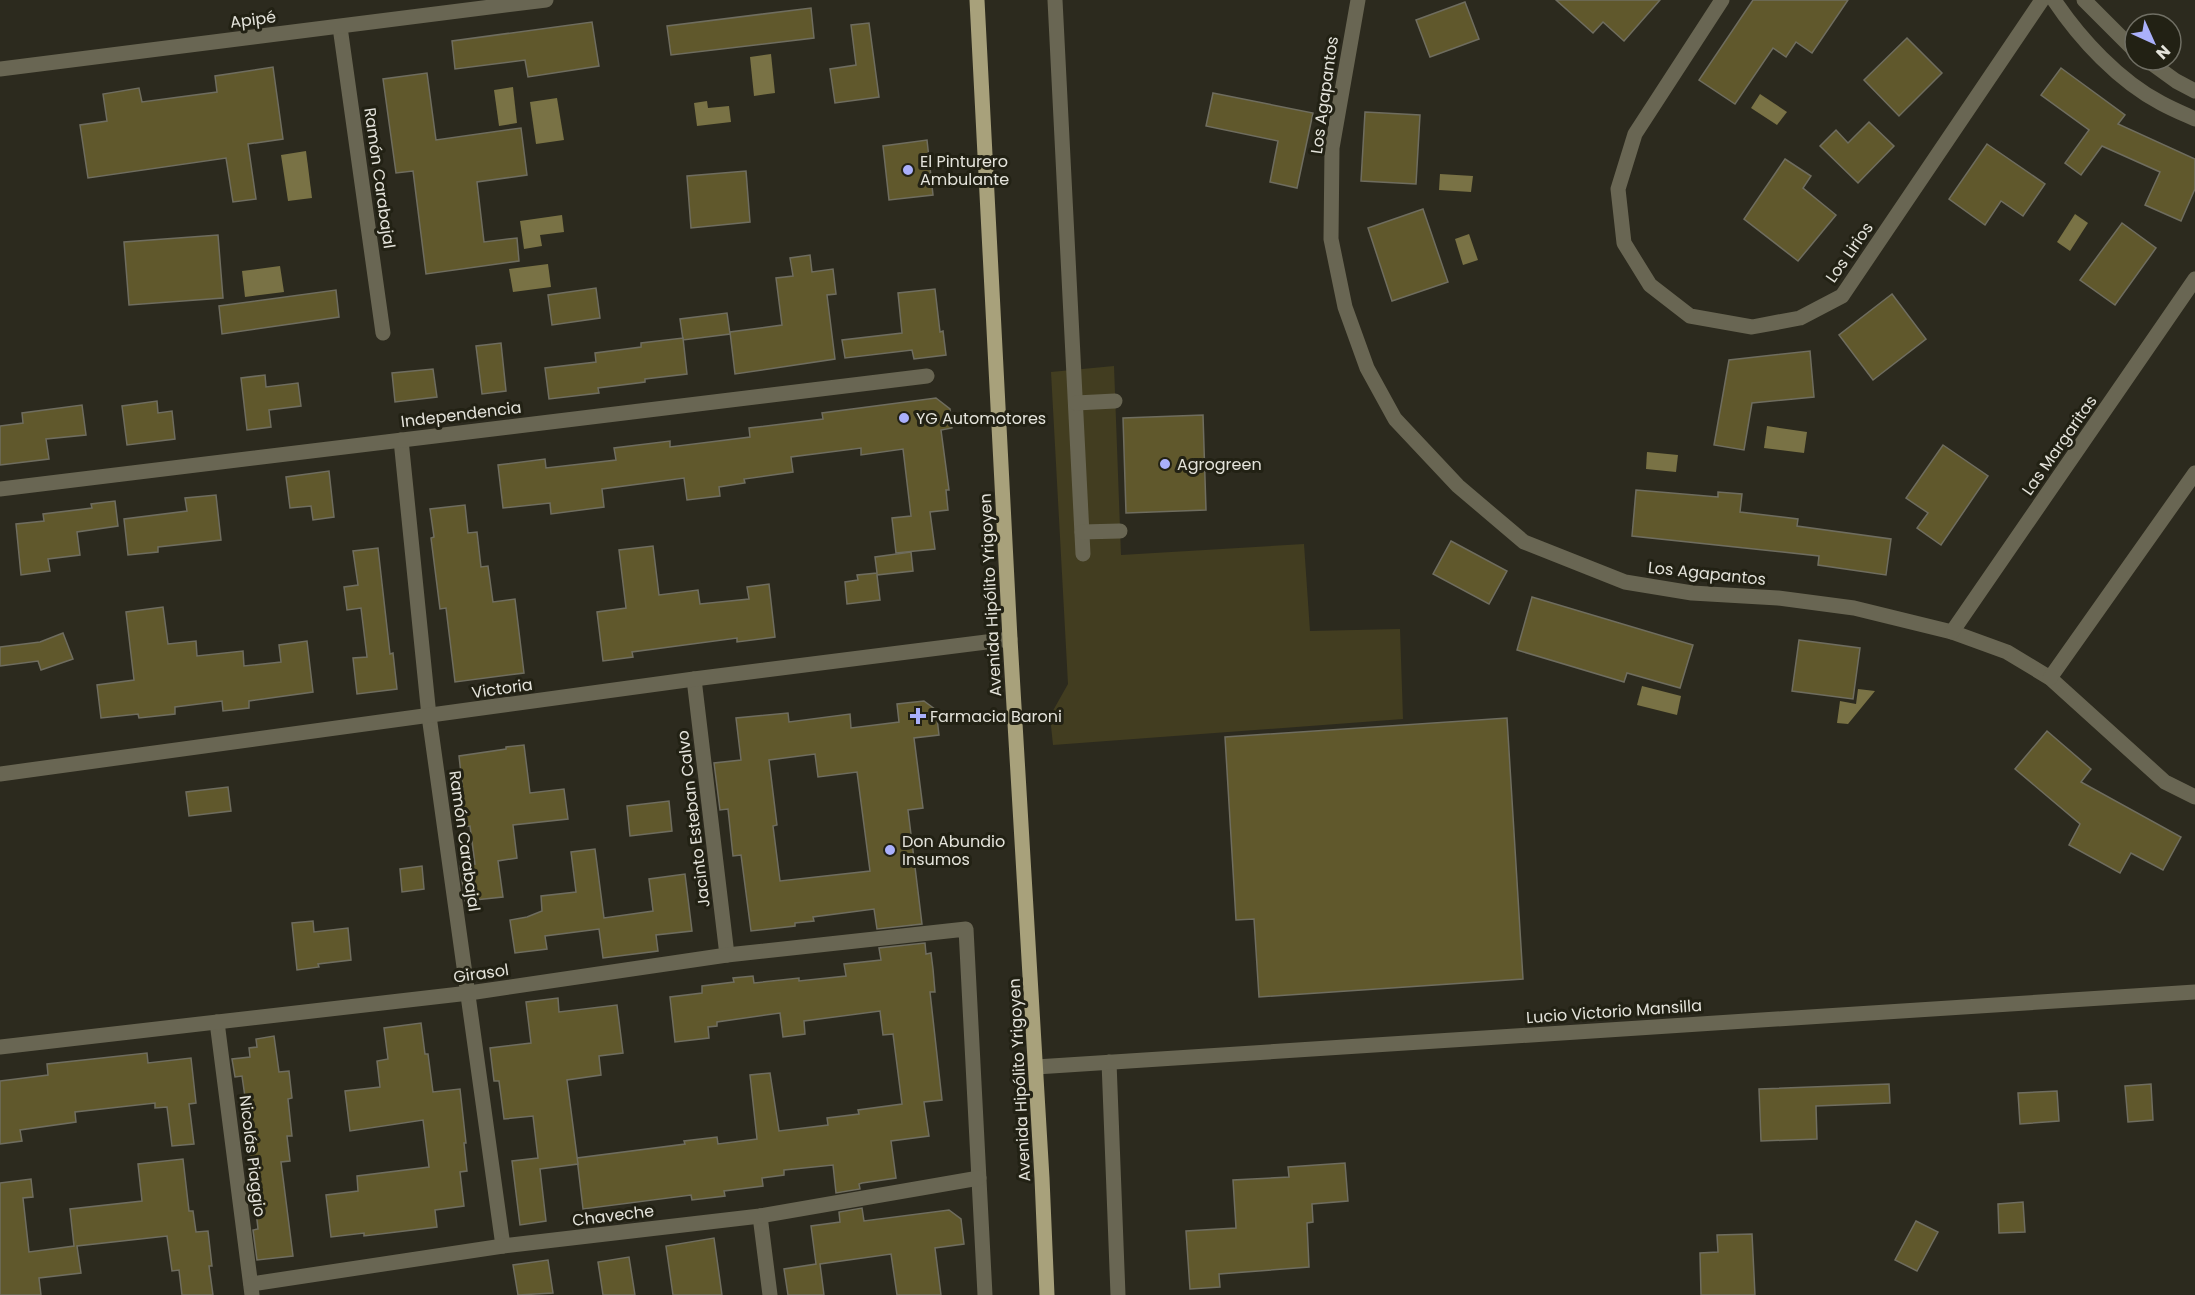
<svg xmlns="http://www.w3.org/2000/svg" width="2195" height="1295" viewBox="0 0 2195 1295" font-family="Poppins,sans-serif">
	<rect width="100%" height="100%" fill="#2c2a1e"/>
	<path fill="#423d20" d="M1114 366 1121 555 1304 544 1310 631 1400 629 1403 719 1053 745 1050 716 1068 684 1051 372Z"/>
	<g fill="#797245">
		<path d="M771 54 775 93 754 96 750 57Z"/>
		<path d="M513 87 517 123 499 126 494 90Z"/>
		<path d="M1760 94 1787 112 1777 125 1751 108Z"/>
		<path d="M557 98 564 140 536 144 530 102Z"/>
		<path d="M707 101 708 108 729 106 731 122 697 126 694 103Z"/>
		<path d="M306 151 312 198 288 201 281 155Z"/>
		<path d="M1440 174 1473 176 1471 192 1439 190Z"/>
		<path d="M2075 214 2088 223 2070 251 2057 242Z"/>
		<path d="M562 215 564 232 540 235 542 246 524 249 520 221Z"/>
		<path d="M1469 234 1478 260 1463 265 1455 239Z"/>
		<path d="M548 264 551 287 513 292 509 269Z"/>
		<path d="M280 266 284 292 245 297 242 271Z"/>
		<path d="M1767 426 1807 432 1804 453 1764 448Z"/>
		<path d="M1647 452 1678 455 1676 472 1646 469Z"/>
		<path d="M1642 686 1681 696 1677 715 1637 705Z"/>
		<path d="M1858 689 1875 691 1848 724 1837 723 1840 701 1856 704Z"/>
	</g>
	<g fill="#60582c" stroke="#6f6d5f" stroke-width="1.5" fill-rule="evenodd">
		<path d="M1556 0H1660L1624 41 1603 22 1593 33Z"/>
		<path d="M1753 0H1848L1812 53 1796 42 1786 57 1773 48 1735 104 1699 80Z"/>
		<path d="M1465 2 1479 39 1430 57 1416 20Z"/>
		<path d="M811 8 814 38 671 55 667 26Z"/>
		<path d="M592 22 599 66 528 77 525 60 455 69 452 41Z"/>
		<path d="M869 23 879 97 835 103 830 69 856 65 851 25Z"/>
		<path d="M1907 38 1942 73 1899 116 1864 80Z"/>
		<path d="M273 67 283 139 248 144 256 199 233 202 226 158 88 178 80 125 107 121 103 94 139 88 142 102 217 92 215 76Z"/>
		<path d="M2061 68 2125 115 2118 124 2195 159V189L2181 221 2145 205 2160 172 2102 146 2081 175 2065 163 2089 130 2041 95Z"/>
		<path d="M427 73 436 140 521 128 527 175 477 182 484 242 517 238 519 261 426 274 413 171 396 173 383 79Z"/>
		<path d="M1213 93 1313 113 1297 188 1270 182 1278 141 1206 126Z"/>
		<path d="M1365 112 1420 115 1416 184 1361 181Z"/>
		<path d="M1869 122 1894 146 1858 183 1820 146 1836 130 1848 143Z"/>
		<path d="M927 140 933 195 889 200 883 146Z"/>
		<path d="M1987 144 2045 184 2023 216 2001 201 1985 225 1949 199Z"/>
		<path d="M1785 159 1811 176 1803 188 1836 215 1798 261 1744 219Z"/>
		<path d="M746 171 750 222 691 228 687 176Z"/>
		<path d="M1423 209 1448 282 1392 301 1368 228Z"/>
		<path d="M2122 223 2156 248 2115 305 2080 280Z"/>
		<path d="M218 235 223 298 129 305 124 242Z"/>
		<path d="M810 255 812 272 833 269 836 294 827 295 835 359 735 374 730 332 782 325 776 278 793 276 790 258Z"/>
		<path d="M596 288 600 318 552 325 548 295Z"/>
		<path d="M935 289 940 332 943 331 946 355 914 359 912 350 845 358 842 340 902 333 898 293Z"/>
		<path d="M336 290 339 317 222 334 219 306Z"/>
		<path d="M1892 294 1926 339 1873 380 1839 335Z"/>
		<path d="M727 313 730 334 683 340 680 319Z"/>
		<path d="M683 338 687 374 645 379V382L598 388 599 393 549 399 545 368 596 362 595 353 641 347V343Z"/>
		<path d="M501 343 506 391 482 394 476 346Z"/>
		<path d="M1810 351 1814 397 1752 403 1744 450 1714 445 1729 360Z"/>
		<path d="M433 369 437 397 395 402 392 373Z"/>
		<path d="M265 375 266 387 298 383 301 406 269 410 271 427 247 430 241 378Z"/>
		<path d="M936 398 950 409 952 428 941 430 949 490H946L948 510 930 512 935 549 896 553 892 518 911 516 903 449 861 455V448L791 457 793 472 744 479 745 483 719 487 720 496 687 500 684 478 602 489 604 507 551 514 550 503 503 508 498 465 545 459 546 468 616 460 614 448 670 441V447L750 437 749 428 823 419 822 413Z"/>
		<path d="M157 401 158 413 172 411 175 439 127 445 122 406Z"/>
		<path d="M82 405 86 435 46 439 49 459 0 465V426L23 423 22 413Z"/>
		<path d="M1203 415 1206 510 1126 513 1123 418Z"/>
		<path d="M1943 445 1988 476 1941 545 1917 528 1928 513 1906 498Z"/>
		<path d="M329 471 334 517 313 520 311 506 290 508 286 477Z"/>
		<path d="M1636 490 1718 497V492L1742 494 1740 512 1798 519 1797 526 1891 539 1886 575 1818 565 1819 556 1632 536Z"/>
		<path d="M216 495 221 540 158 547V552L128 555 124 519 187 511 185 498Z"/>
		<path d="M115 501 118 526 77 532 80 555 48 559 50 571 21 575 16 524 44 521 43 514 92 508 91 504Z"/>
		<path d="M465 505 468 533 477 532 481 567 488 566 493 602 515 599 524 673 455 682 446 608 440 609 431 538 434 537 430 509Z"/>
		<path d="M1451 541 1507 571 1489 604 1433 574Z"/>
		<path d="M653 546 659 595 698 590 700 604 749 599 747 587 769 584 775 637 737 642V638L632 652 633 657 603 661 597 612 626 608 619 550Z"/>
		<path d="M378 548 390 654 393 653 397 689 357 694 353 658 367 657 361 608 347 610 344 587 358 585 353 551Z"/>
		<path d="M911 552 913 571 877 575 880 600 847 604 845 582 858 580 857 575 877 573 875 557Z"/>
		<path d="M1532 597 1693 645 1680 688 1627 673 1624 682 1517 650Z"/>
		<path d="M163 607 168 644 196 641 197 656 243 651 244 666 281 662 279 645 307 641 313 692 249 701V708L223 711 222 701 175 707V714L139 718 138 714 101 718 97 685 134 680 126 612Z"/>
		<path d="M63 633 73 659 41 670 38 661 0 666V647L40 642Z"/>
		<path d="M1799 640 1860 648 1853 699 1792 691Z"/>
		<path d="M924 701 936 710 939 735 914 738 923 808 908 810 922 924 877 929 874 909 813 917 814 921 795 923V926L751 931 741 855 733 856 728 809 720 810 714 763 741 760 736 718 788 713 789 722 850 714 851 728 899 722 897 704ZM815 754 818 777 857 772 870 871 780 881 773 826 777 825 769 760Z"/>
		<path d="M1507 718 1523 979 1259 997 1254 919 1236 920 1225 737Z"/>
		<path d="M2047 731 2091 769 2081 782 2181 837 2163 870 2131 853 2120 873 2069 845 2080 824 2015 769Z"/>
		<path d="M524 745 530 793 564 789 568 819 513 825 517 858 498 861 503 897 465 901 460 866 475 864 470 826 456 828 452 793 463 792 459 756 506 749V747Z"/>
		<path d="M228 787 231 811 189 816 186 792Z"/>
		<path d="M669 801 672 831 630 836 627 806Z"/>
		<path d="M595 849 604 918 653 911 649 879 685 874 692 931 656 935 658 951 603 958 599 929 545 936 547 949 515 953 510 920 527 917 542 911 541 896 576 892 571 852Z"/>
		<path d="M422 866 424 889 402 892 400 869Z"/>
		<path d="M313 921 314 932 348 928 351 960 318 964 319 967 297 970 292 923Z"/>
		<path d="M925 943 926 954 931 953 933 969 935 992H930L942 1100 924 1102 929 1136 891 1141 896 1178 862 1183 859 1184 860 1189 836 1193 833 1165 784 1170V1175L762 1178 763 1186 724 1191 725 1196 692 1200 691 1195 583 1209 577 1158 685 1144 684 1141 717 1137 718 1144 757 1139 750 1075 770 1073 779 1131 828 1125 827 1118 859 1114 858 1110 902 1104 893 1034 883 1035 880 1011 804 1021 805 1034 783 1037 780 1013 717 1022V1026L708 1027 709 1038 675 1042 670 997 702 993V986L734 982 733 978 753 976 754 983 799 978V981L846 976 844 964 881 960 879 948Z"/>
		<path d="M558 998 559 1012 617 1005 623 1053 599 1056 601 1075 567 1080 578 1164 540 1169 546 1221 520 1225 512 1161 538 1158 533 1116 504 1119 499 1081H494L490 1048 531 1043 526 1002Z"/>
		<path d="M421 1023 425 1054H428L433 1092 460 1089 466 1143H464L467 1171 460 1172 464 1206 435 1210 437 1227 364 1236V1233L331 1237 326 1195 358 1191 357 1176 429 1167 423 1120 350 1131 345 1091 380 1087 377 1061 388 1059 384 1028Z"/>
		<path d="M274 1036 279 1072 289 1071 292 1098 288 1099 292 1136H287L290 1161 281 1162 293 1256 257 1260 253 1230 258 1229 249 1150H251L247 1111 242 1076 235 1077 232 1059 250 1057 249 1048 257 1047 256 1039Z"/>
		<path d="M147 1053 148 1063 191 1058 196 1103 189 1104 194 1144 172 1146 167 1107 155 1108V1103L75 1112 76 1122 20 1130 22 1141 0 1144V1081L48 1075 47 1064Z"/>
		<path d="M1889 1084 1890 1103 1816 1106 1817 1139 1761 1141 1759 1089Z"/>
		<path d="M2151 1084 2153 1120 2128 1122 2125 1086Z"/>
		<path d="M2057 1091 2059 1121 2020 1124 2018 1093Z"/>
		<path d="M183 1159 189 1211H193L196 1232 208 1231 212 1266H209L213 1295H182L179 1270 172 1271 167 1236 77 1246 81 1273 39 1278 41 1295H0V1183L31 1179 33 1197 23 1198 29 1252 74 1246 70 1209 142 1201 138 1164Z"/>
		<path d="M1345 1163 1348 1201 1312 1204 1313 1222 1307 1223 1309 1267 1219 1274 1220 1287 1190 1289 1186 1231 1236 1228 1233 1180 1289 1177 1288 1167Z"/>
		<path d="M2023 1202 2025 1232 1999 1233 1998 1204Z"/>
		<path d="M862 1208 864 1221 949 1210 961 1219 964 1244 935 1248 941 1295H897L891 1254 820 1264 824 1295H788L784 1269 816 1264 811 1226 840 1222 839 1212Z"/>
		<path d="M1916 1221 1938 1232 1917 1271 1895 1260Z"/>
		<path d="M1752 1234 1755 1295H1701L1700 1253 1718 1252 1717 1235Z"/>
		<path d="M714 1238 722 1295H673L666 1246Z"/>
		<path d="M629 1257 635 1295H603L598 1262Z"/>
		<path d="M548 1260 553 1293 518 1295 513 1265Z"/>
	</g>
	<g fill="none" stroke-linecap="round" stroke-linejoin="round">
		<g stroke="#696653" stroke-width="15">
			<path d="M1055 0 1083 554"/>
			<path d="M1358 0 1332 148 1331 239 1345 307 1367 368 1395 419 1458 486 1524 542 1625 582 1692 593 1778 598 1854 608 1952 632 2007 652 2050 678 2165 782 2195 797"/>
			<path d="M1722 0 1635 134 1618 189 1624 243 1650 285 1690 316 1752 327 1800 318 1842 296 2042 0"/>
			<path d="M2054 0C2080 39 2119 81 2161 103 2172 109 2184 114 2195 119"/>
			<path d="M2084 0 2135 51"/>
			<path d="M340 27 383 333"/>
			<path d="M2147 60 2176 81 2195 91"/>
			<path d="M0 69 546 0"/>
			<path d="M1076 403 1115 401"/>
			<path d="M401 440 429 716 503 1246"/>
			<path d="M0 489 927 376"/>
			<path d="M1082 532 1120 531"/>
			<path d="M1952 632 2195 279"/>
			<path d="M2050 678 2195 473"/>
			<path d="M694 679 727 955"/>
			<path d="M0 774 694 679 1010 639"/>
			<path d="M217 1022 252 1295"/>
			<path d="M0 1047 469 993 727 955 966 929 985 1295"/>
			<path d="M1109 1062 1118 1295"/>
			<path d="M1036 1067 2195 992"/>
			<path d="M760 1216 770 1295"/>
			<path d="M251 1284 503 1246 760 1216 979 1178"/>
		</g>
		<path stroke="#a8a17b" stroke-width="15" d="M977 0 1010 639 1042 1178 1047 1295"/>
	</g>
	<g fill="#aab0fb" stroke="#222114" stroke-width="2">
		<circle cx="908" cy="170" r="6"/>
		<circle cx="904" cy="418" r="6"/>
		<circle cx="1165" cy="464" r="6"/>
		<path d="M915 707h6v6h6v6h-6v6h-6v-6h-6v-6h6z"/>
		<circle cx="890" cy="850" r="6"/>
	</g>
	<g text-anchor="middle" stroke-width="6" stroke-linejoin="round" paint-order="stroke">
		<g font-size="16" fill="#e4e3db" stroke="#222114">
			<text transform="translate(253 19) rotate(-7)" y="6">Apipé</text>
			<text transform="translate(1324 95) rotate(-82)" y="6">Los Agapantos</text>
			<text transform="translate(380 178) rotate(82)" y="6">Ramón Carabajal</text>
			<text transform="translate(1849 252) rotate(-55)" y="6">Los Lirios</text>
			<text transform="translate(461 414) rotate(-7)" y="6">Independencia</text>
			<text transform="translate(2059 445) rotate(-55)" y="6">Las Margaritas</text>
			<text transform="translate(1707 573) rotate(6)" y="6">Los Agapantos</text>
			<text transform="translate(990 595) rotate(-93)" y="6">Avenida Hipólito Yrigoyen</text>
			<text transform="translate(502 688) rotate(-8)" y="6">Victoria</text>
			<text transform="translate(693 819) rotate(-97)" y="6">Jacinto Esteban Calvo</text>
			<text transform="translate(465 841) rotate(82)" y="6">Ramón Carabajal</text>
			<text transform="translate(481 973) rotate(-8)" y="6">Girasol</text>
			<text transform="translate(1614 1011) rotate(-4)" y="6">Lucio Victorio Mansilla</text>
			<text transform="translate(1019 1080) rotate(-93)" y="6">Avenida Hipólito Yrigoyen</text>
			<text transform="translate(253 1156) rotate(83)" y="6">Nicolás Piaggio</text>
			<text transform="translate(613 1215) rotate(-7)" y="6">Chaveche</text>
		</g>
		<g font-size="16" fill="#e4e3db" stroke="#222114" text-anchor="start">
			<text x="920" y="167">El Pinturero<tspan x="920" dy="18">Ambulante</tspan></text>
			<text x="916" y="424">YG Automotores</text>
			<text x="1177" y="470">Agrogreen</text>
			<text x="930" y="722">Farmacia Baroni</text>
			<text x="902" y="847">Don Abundio<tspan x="902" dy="18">Insumos</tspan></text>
		</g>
	</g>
	<g transform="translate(2153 42) rotate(135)"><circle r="28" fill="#222114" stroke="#706f64" stroke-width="1.5"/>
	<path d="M0-4.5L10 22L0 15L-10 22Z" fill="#aab0fb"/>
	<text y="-9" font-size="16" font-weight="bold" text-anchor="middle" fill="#e4e3db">N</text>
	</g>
</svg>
